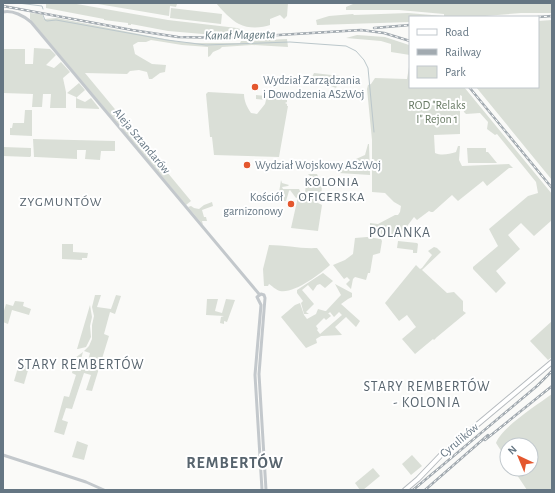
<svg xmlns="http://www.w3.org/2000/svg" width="555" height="493" viewBox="0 0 555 493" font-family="'Alegreya Sans',sans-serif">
	<rect width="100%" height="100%" fill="#fafaf8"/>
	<g fill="#dadfd7" fill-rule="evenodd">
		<path d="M46 3H71L168 20 237 28 243 30V34H203L168 31 131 24V25H128V23L104 20V19L46 8Z"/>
		<path d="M92 3H176L177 4 176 7 170 6 169 16Z"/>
		<path d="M216 3H288L287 16 284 19 280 15 270 19V25C262 28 248 29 239 24 232 21 221 9 216 3Z"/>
		<path d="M353 3H552V13H521L473 17H410V22L317 25 316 20 329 16 353 14 354 15 408 13 444 16V14L399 10H346V7L353 4Z"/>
		<path d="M171 8 222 14 221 24 170 18Z"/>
		<path d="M30 13 42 14 44 19 57 18 180 42 196 43H240L241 41 287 39 288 47 252 45 222 47 220 49 213 52 210 56 208 57V47L182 45 151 40 146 42H138L133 45 135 54 140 57 152 64 166 65 165 72 160 73 152 79H149L147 72 139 70 130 71 127 74 85 73 191 201 186 205 30 19Z"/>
		<path d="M552 20V180L476 87H538V21Z"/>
		<path d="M357 35 385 37 409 45H410V55L391 52V44L381 41 346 38Z"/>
		<path d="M34 48 50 49 56 55 46 65 54 68 61 62 70 72 63 78 66 92V108H50L51 94H43L42 107H32L33 94 3 93V49H25V64H33Z"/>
		<path d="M410 61V87H464L552 194V220L534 236 521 223 508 235 520 249 496 271 506 283 496 293 473 269V267L498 246 489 229 528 196 538 193 536 182 497 134 495 135 487 129 488 122 480 113 466 114 464 112 463 107 462 106V96L460 95V134L434 135 435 153C442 156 449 154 456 152L458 146H460L459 160 462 166 509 164 513 168H509L487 186 483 181 458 201 452 195 433 212H431L429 211 417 220 414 217 399 237 370 234V223L378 224 395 215H398L400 212 401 206 394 202 385 193 372 192V140L367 89 368 85 371 84 375 78 407 79Z"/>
		<path d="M314 73 340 76 336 88 326 84V80L312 77Z"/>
		<path d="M79 83 85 90 76 98 85 102 91 98 99 108V109L76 108V97L67 93Z"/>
		<path d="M208 92 244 94C244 101 247 107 251 113L257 114 265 104 266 100 256 99V95L287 98V102L285 103 287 104V106H288L279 157 214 155 212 137H210L206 94Z"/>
		<path d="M25 110H32V136L10 135V128H12L13 123H24Z"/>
		<path d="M33 139 115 141V151H101L100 160 85 159 86 150H77V159L36 157H34Z"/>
		<path d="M368 144H369L370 175 339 173 342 162 347 163 365 155Z"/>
		<path d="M3 147 31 148V156L30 157 3 156Z"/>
		<path d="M467 148H486V152H488L497 163H468Z"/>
		<path d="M308 174H317L322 186 321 198 318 200V203L322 205 318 231 291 228 298 197 296 198 290 190 289 191 286 201H280L278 199 281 180 282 183 289 185 288 186 282 187 283 189H299L302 195 305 194 306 182 310 176Z"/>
		<path d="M212 202 213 206 202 210 204 217H206L207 221H202L203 225 188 207 191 206 194 208 199 209 204 205Z"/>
		<path d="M367 237 381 239 382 241 380 253 373 255 370 273H368L366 280 355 277 353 279 351 289 346 284 350 280 347 277 344 279 333 265 345 260 353 254 355 238Z"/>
		<path d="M398 241 417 243 418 244 417 253H413V250L397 248Z"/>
		<path d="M62 244H73V252L88 253 87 258H82V260L62 259Z"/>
		<path d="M269 245C285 245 301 249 317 248L330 265C320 274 294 294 280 291 276 290 272 286 269 284L268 286H264L263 269Z"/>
		<path d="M434 247 437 248 441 252 422 270 447 293 454 292 463 301V311L466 313 437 337 434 340 433 339 415 354 402 339 416 327 407 315 399 321 385 303 416 265 420 269 422 268 432 255 428 251Z"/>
		<path d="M323 273 333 281 325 288 320 284 317 285 313 291 308 285 302 290 314 304 306 312 309 314H304L301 303 303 301 297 293V290Z"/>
		<path d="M335 284 352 293V297L348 299 341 304 360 321 356 327 346 317 335 327 342 335 321 336 316 339 317 343 306 348 281 317 295 305 300 303 304 315 307 319 316 314 318 309 325 311H326L341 295ZM330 312 334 317 339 312 342 315 320 334 317 330 318 329 316 326 324 318 326 320 331 316 329 314H328Z"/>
		<path d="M95 295H101L97 307 111 309 116 295 121 296 115 314 110 312 104 334 109 336 92 391 86 390 91 375 84 373 72 409 66 408 62 420 68 422 64 435 54 432 64 396 69 397 76 375 72 373 75 358 83 352 81 359 88 361 90 353 84 351 89 346 92 339V325L94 316 92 307Z"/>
		<path d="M207 299H218L215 311 222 313 226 299 235 300 227 322 224 321V324L220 323 221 317 224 316 206 315Z"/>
		<path d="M15 301 24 302 23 306 31 309 29 315 12 310 8 324 3 322V314L6 304 13 306Z"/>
		<path d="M90 305 92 317 90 326 91 337 86 347 78 349H77Z"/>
		<path d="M552 321V357L548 360 530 341Z"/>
		<path d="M19 364 29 367 24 384 14 381Z"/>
		<path d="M552 394V490H527L513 469H531V445H507V460L496 443C502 427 537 405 552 394Z"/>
		<path d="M77 441 88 445 84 460 72 457Z"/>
		<path d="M412 455 422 466 411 475 402 464Z"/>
		<path d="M373 468 380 476 363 490H360L355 483Z"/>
	</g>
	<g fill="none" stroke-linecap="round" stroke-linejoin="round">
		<g stroke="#bbc7cb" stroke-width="1">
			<path d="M18 3 42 6 43 9"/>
			<path d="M43 15 45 20 47 21 56 20 167 40 206 45 290 42 346 46 356 51 364 60 368 68 374 132"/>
		</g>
		<defs>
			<path id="major" d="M405 490 418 479 441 455 552 362"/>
		</defs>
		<use href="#major" stroke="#b5babe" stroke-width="6"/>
		<g stroke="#c3c8cc" stroke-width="3">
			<path d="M3 12C13 10 24 16 31 22L259 294"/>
			<path d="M3 455 86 482 104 490"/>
			<path d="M262 490 255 375 261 305 257 297 261 294 264 295 265 298 259 374 266 490"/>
		</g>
		<use href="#major" stroke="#fff" stroke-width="4"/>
		<defs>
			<g id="rail">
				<path d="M3 6 132 30 178 37 230 38 361 30 384 33 410 41"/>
				<path d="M538 17 552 16"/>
				<path d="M374 28 410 25"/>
				<path d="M469 87 552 188"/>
				<path d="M485 440 552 386"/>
				<path d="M413 490 537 386 552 371"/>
				<path d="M425 490 488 435"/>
			</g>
		</defs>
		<use href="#rail" stroke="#a2aab0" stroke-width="2.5"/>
		<use href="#rail" stroke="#fff" stroke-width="1" stroke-dasharray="3" stroke-linecap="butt"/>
	</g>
	<g fill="#e4572e" stroke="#fff" stroke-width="1.5">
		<circle cx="255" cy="87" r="4"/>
		<circle cx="247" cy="165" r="4"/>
		<circle cx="291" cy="204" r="4"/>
	</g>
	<g text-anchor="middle" stroke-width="4" stroke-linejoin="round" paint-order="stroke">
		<g font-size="12" fill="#657683" stroke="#fff" text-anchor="start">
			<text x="263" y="84">Wydział Zarządzania<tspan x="263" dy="14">i Dowodzenia ASzWoj</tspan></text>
			<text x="255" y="169">Wydział Wojskowy ASzWoj</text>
			<text x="283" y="201" text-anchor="end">Kościół<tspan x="283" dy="14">garnizonowy</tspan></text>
		</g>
		<g font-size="12" fill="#687a64" stroke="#fff">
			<text x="437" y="109">ROD "Relaks<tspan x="437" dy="14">I" Rejon 1</tspan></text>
		</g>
		<g font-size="12" fill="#657683" stroke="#fff">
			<text transform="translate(142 141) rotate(50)" y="4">Aleja Sztandarów</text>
			<text transform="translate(459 440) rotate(-40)" y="4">Cyrulików</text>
		</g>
		<g font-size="13" font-style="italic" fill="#60757c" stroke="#fff">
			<text transform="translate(240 34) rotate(-1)" y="5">Kanał Magenta</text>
		</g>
		<g font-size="13" letter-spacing="1" fill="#57646e" stroke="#fff">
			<text x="332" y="186">KOLONIA<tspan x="332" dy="15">OFICERSKA</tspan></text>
			<text x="61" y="206">ZYGMUNTÓW</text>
		</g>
		<g font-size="14" letter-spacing="1" fill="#57646e" stroke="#fff">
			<text x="400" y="237">POLANKA</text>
			<text x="81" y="369">STARY REMBERTÓW</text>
			<text x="427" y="391">STARY REMBERTÓW<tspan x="427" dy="16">- KOLONIA</tspan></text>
		</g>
		<g font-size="16" font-weight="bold" letter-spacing="1" fill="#57646e" stroke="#fff">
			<text x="235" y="468">REMBERTÓW</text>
		</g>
	</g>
	<rect width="555" height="493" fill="none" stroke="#657683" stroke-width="8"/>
	<rect x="409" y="16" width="130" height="72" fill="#ffffff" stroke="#c1c8cd"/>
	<rect x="417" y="29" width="20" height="6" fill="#ffffff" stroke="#c1c8cd"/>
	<text x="445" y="36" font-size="12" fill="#657683">Road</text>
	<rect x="417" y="49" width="20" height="6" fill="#a2aab0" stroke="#c1c8cd"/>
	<text x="445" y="56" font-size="12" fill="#657683">Railway</text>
	<rect x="417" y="66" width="20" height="12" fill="#dadfd7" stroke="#c1c8cd"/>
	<text x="445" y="76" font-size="12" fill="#657683">Park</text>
	<g transform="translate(519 457) rotate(316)"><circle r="19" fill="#ffffff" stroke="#c1c8cd"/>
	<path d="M0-3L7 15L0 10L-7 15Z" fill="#e4572e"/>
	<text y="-6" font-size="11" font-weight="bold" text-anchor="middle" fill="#657683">N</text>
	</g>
</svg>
